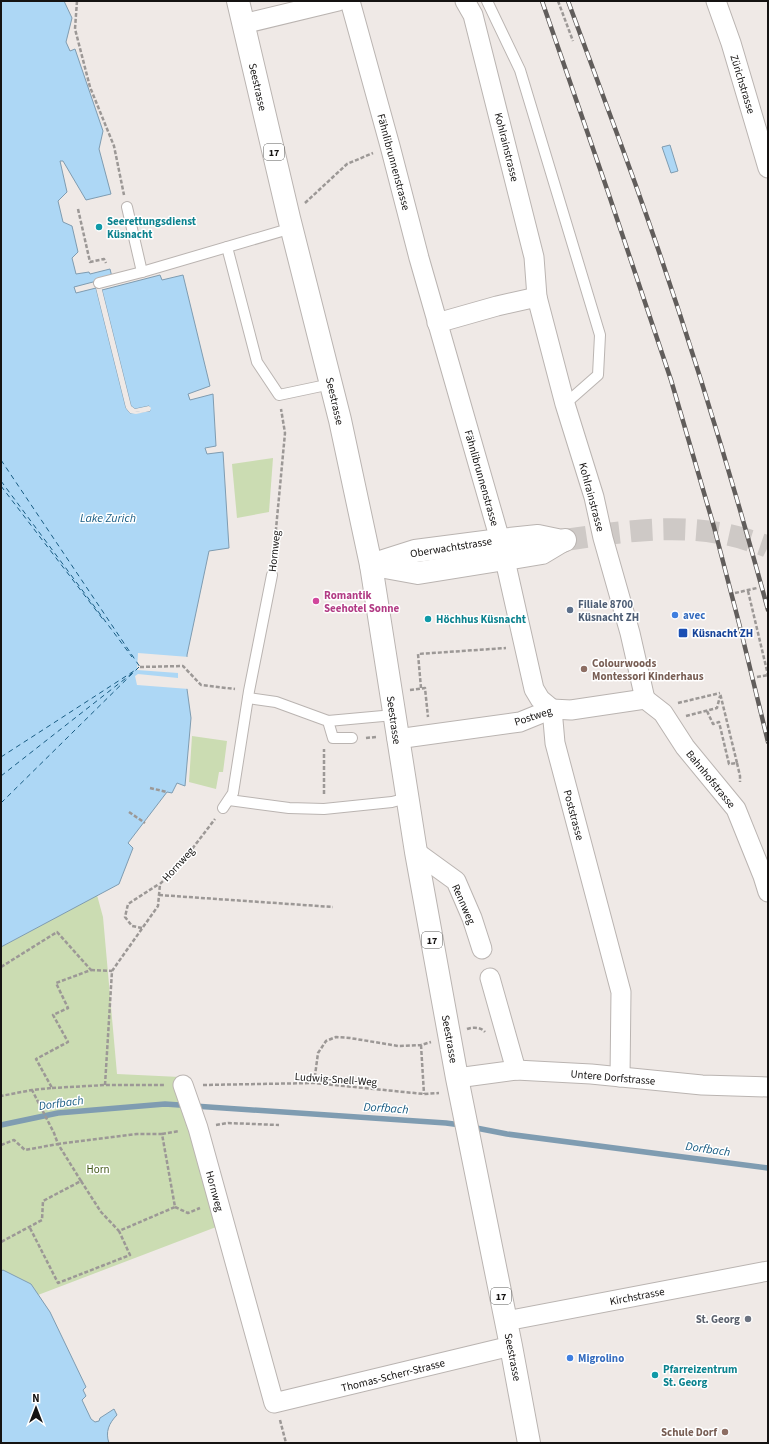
<svg xmlns="http://www.w3.org/2000/svg" width="769" height="1444" viewBox="0 0 769 1444" font-family="'Source Sans 3',sans-serif">
	<rect width="100%" height="100%" fill="#efe9e6"/>
	<g fill="#cbdcb2">
		<path d="M273 458 269 512 237 518 232 464Z"/>
		<path d="M192 736 227 741 223 772H219L216 789 189 782Z"/>
		<path d="M97 895 103 917 117 1074 180 1077 224 1224 38 1295 31 1284 3 1270 1 1271V947Z"/>
	</g>
	<g fill="#add7f5" stroke="#7f9cb1">
		<path d="M1 1H64L72 18 66 42 70 51 75 49 103 131 99 149 111 194 86 200 63 161H60L67 192 58 201 63 222 72 226 78 252 72 258 76 274 89 272 90 274 110 269 112 277 74 287 76 293 96 288 126 408 130 413 150 411 149 406 135 409 131 406 102 290 160 275 162 280 183 275 210 386 188 394 190 400 213 394 216 446 205 448 207 454 223 452 229 548 209 551 187 655V689L191 718 185 786 177 783 172 793 167 792 128 843 133 848 119 884 1 947Z"/>
		<path d="M670 145 678 171 671 173 662 147Z"/>
		<path d="M3 1270 31 1284 50 1312 86 1387 83 1390 86 1396 82 1400 91 1419 95 1422 99 1421 100 1418 114 1409 117 1415C109 1423 105 1432 109 1443H1V1271Z"/>
	</g>
	<g fill="#efe9e6">
		<path d="M96 288H98L127 407 131 411 136 412 149 409 135 411 132 410 129 407 100 289 102 290 131 406 135 409 149 406 151 408 150 411 136 414 130 413 126 408Z"/>
		<path d="M138 653 189 657V689L137 685 135 676 138 674 178 678V673L137 670Z"/>
	</g>
	<g fill="none" stroke-linecap="round" stroke-linejoin="round">
		<g stroke="#7f9cb1" stroke-width="5.5">
			<path d="M1 1125 58 1113 165 1104 446 1123 461 1125"/>
			<path d="M471 1127 507 1134 768 1168"/>
		</g>
		<g stroke="#185c83" stroke-width="1" stroke-dasharray="5 4" stroke-linecap="butt">
			<path d="M1 460 140 667"/>
			<path d="M1 481 132 657"/>
			<path d="M1 486 105 622"/>
			<path d="M1 757 137 669"/>
			<path d="M1 776 135 671"/>
			<path d="M1 803 139 667"/>
		</g>
		<path stroke="#cec9c6" stroke-width="22" stroke-dasharray="22 11" stroke-linecap="butt" d="M565 540C625 531 689 521 748 540 754 542 762 544 768 547"/>
		<defs>
			<g id="service">
				<path d="M487 1 520 70 600 335 598 375 565 404"/>
				<path d="M127 207 142 272"/>
				<path d="M227 247 257 362 279 395 331 384"/>
				<path d="M99 283 142 272 292 228"/>
				<path d="M248 698 276 702 328 721 333 738H352"/>
				<path d="M328 721 394 715"/>
				<path d="M229 800 289 808 324 809 392 802 407 798"/>
				<path d="M223 808 233 793 249 691 272 575"/>
			</g>
			<g id="minor">
				<path d="M350 1 390 146 419 258 500 540"/>
				<path d="M465 1 473 15 534 257 537 297 565 404 594 497 603 538 630 633 645 699"/>
				<path d="M716 1 731 43 768 168"/>
				<path d="M243 24 338 1"/>
				<path d="M437 323 497 306 537 297"/>
				<path d="M505 560 534 689 540 699 552 709 555 743 621 992 620 1077"/>
				<path d="M645 699 663 713 685 747 736 809 763 876 768 892"/>
				<path d="M397 739 520 722 552 709 571 710 645 699"/>
				<path d="M416 852 456 881 472 918 482 949"/>
				<path d="M490 978 516 1070"/>
				<path d="M457 1078 516 1070 591 1074 702 1085 768 1087"/>
				<path d="M183 1085 198 1128 274 1403 511 1346"/>
				<path d="M506 1321 768 1271"/>
			</g>
			<g id="secondary">
				<path d="M371 565 415 551 500 540 538 536 562 541 565 540"/>
				<path d="M374 565 418 573 542 553 562 541"/>
			</g>
			<path id="primary" d="M238 1 289 218 340 420 371 565 416 852 457 1078 511 1346 529 1443"/>
		</defs>
		<use href="#service" stroke="#bab4b1" stroke-width="12"/>
		<use href="#minor" stroke="#bab4b1" stroke-width="21"/>
		<use href="#secondary" stroke="#bab4b1" stroke-width="24"/>
		<use href="#primary" stroke="#bab4b1" stroke-width="24"/>
		<g stroke="#9c9896" stroke-width="2.5" stroke-dasharray="4 2" stroke-linecap="butt">
			<path d="M77 1 75 29 90 87 114 146 124 195"/>
			<path d="M558 1 573 41"/>
			<path d="M305 203 347 164 373 153"/>
			<path d="M78 209 90 262 104 259 106 263"/>
			<path d="M273 561 285 433 281 409"/>
			<path d="M748 591 768 675"/>
			<path d="M735 593 757 588"/>
			<path d="M140 667 183 666 201 685 235 689"/>
			<path d="M757 677 768 675"/>
			<path d="M421 688 418 654 506 648"/>
			<path d="M410 690 425 688 428 717"/>
			<path d="M678 703 720 693"/>
			<path d="M707 711 713 724 719 722 729 764 737 763 720 693"/>
			<path d="M686 716 717 708 720 696"/>
			<path d="M767 720H768"/>
			<path d="M366 738 376 737"/>
			<path d="M737 763 740 776V782"/>
			<path d="M150 788 167 792"/>
			<path d="M324 794V749"/>
			<path d="M129 812 145 823"/>
			<path d="M159 895 333 907"/>
			<path d="M142 928 132 926 125 917 128 904 159 884"/>
			<path d="M1 967 57 932 91 970 56 983 68 1008 53 1015 68 1042 36 1059 52 1088 32 1090 1 1096"/>
			<path d="M91 970 112 971"/>
			<path d="M467 1029C473 1027 481 1027 485 1032"/>
			<path d="M421 1045 424 1094"/>
			<path d="M314 1083 318 1053 326 1041 336 1037 350 1038 398 1046 421 1045 431 1042"/>
			<path d="M105 1085 112 971 158 906 160 884 179 866 215 819"/>
			<path d="M203 1085 314 1083 424 1094 439 1093"/>
			<path d="M52 1088 105 1085H164"/>
			<path d="M216 1125 228 1123 279 1125"/>
			<path d="M162 1134 179 1131"/>
			<path d="M1 1145 14 1140 25 1150 58 1144 81 1181 43 1201 42 1220 1 1242"/>
			<path d="M81 1181 101 1212 119 1231"/>
			<path d="M175 1207 188 1213 200 1208"/>
			<path d="M30 1228 58 1283 130 1255 119 1231 175 1207 162 1134H137L58 1144 54 1133 32 1090"/>
			<path d="M280 1420 286 1443"/>
		</g>
		<use href="#service" stroke="#fff" stroke-width="10"/>
		<use href="#minor" stroke="#fff" stroke-width="19"/>
		<use href="#secondary" stroke="#fff" stroke-width="22"/>
		<use href="#primary" stroke="#fff" stroke-width="22"/>
		<defs>
			<g id="rail">
				<path d="M542 1 608 192 671 380 714 527 740 627 768 742"/>
				<path d="M568 1C590 61 613 122 635 183 685 323 729 466 768 610"/>
			</g>
		</defs>
		<use href="#rail" stroke="#615d5b" stroke-width="4.5"/>
		<use href="#rail" stroke="#fff" stroke-width="3" stroke-dasharray="9" stroke-linecap="butt"/>
	</g>
	<g fill="#0f9aa8" stroke="#fff" stroke-width="1.5">
		<circle cx="99" cy="227" r="4"/>
		<circle cx="428" cy="619" r="4"/>
		<circle cx="655" cy="1375" r="4"/>
	</g>
	<circle fill="#d1479c" stroke="#fff" stroke-width="1.5" cx="316" cy="601" r="4"/>
	<circle fill="#5c6f8a" stroke="#fff" stroke-width="1.5" cx="570" cy="610" r="4"/>
	<g fill="#3f7fe0" stroke="#fff" stroke-width="1.5">
		<circle cx="675" cy="615" r="4"/>
		<circle cx="570" cy="1358" r="4"/>
	</g>
	<rect fill="#1a4fb4" stroke="#fff" stroke-width="1.5" x="678" y="628" width="10" height="10" rx="2"/>
	<g fill="#8d6e63" stroke="#fff" stroke-width="1.5">
		<circle cx="584" cy="669" r="4"/>
		<circle cx="725" cy="1432" r="4"/>
	</g>
	<circle fill="#6b7280" stroke="#fff" stroke-width="1.5" cx="748" cy="1319" r="4"/>
	<g text-anchor="middle" stroke-width="3" stroke-linejoin="round" paint-order="stroke">
		<g fill="#fff" stroke="#5b5a59" stroke-width="1">
			<rect x="264" y="144" width="20" height="16" rx="3"/>
			<rect x="422" y="932" width="20" height="16" rx="3"/>
			<rect x="491" y="1288" width="20" height="16" rx="3"/>
		</g>
		<g font-size="10" font-weight="bold" fill="#151312">
			<text x="274" y="156">17</text>
			<text x="432" y="944">17</text>
			<text x="501" y="1300">17</text>
		</g>
		<g font-size="11" fill="#151312" stroke="#fff">
			<text transform="translate(743 84) rotate(73)" y="4">Zürichstrasse</text>
			<text transform="translate(258 87) rotate(77)" y="4">Seestrasse</text>
			<text transform="translate(507 147) rotate(76)" y="4">Kohlrainstrasse</text>
			<text transform="translate(394 162) rotate(75)" y="4">Fähnlibrunnenstrasse</text>
			<text transform="translate(335 401) rotate(77)" y="4">Seestrasse</text>
			<text transform="translate(482 478) rotate(74)" y="4">Fähnlibrunnenstrasse</text>
			<text transform="translate(592 497) rotate(75)" y="4">Kohlrainstrasse</text>
			<text transform="translate(451 547) rotate(-9)" y="4">Oberwachtstrasse</text>
			<text transform="translate(274 551) rotate(-84)" y="4">Hornweg</text>
			<text transform="translate(533 716) rotate(-18)" y="4">Postweg</text>
			<text transform="translate(394 720) rotate(82)" y="4">Seestrasse</text>
			<text transform="translate(711 779) rotate(51)" y="4">Bahnhofstrasse</text>
			<text transform="translate(574 815) rotate(75)" y="4">Poststrasse</text>
			<text transform="translate(178 864) rotate(-48)" y="4">Hornweg</text>
			<text transform="translate(464 904) rotate(66)" y="4">Rennweg</text>
			<text transform="translate(450 1039) rotate(80)" y="4">Seestrasse</text>
			<text transform="translate(613 1077) rotate(5)" y="4">Untere Dorfstrasse</text>
			<text transform="translate(336 1079) rotate(4)" y="4">Ludwig-Snell-Weg</text>
			<text transform="translate(215 1191) rotate(75)" y="4">Hornweg</text>
			<text transform="translate(637 1296) rotate(-11)" y="4">Kirchstrasse</text>
			<text transform="translate(513 1357) rotate(79)" y="4">Seestrasse</text>
			<text transform="translate(393 1375) rotate(-14)" y="4">Thomas-Scherr-Strasse</text>
		</g>
		<g font-size="11" font-weight="bold" fill="#0d838f" stroke="#fff" text-anchor="start">
			<text x="107" y="225">Seerettungsdienst<tspan x="107" dy="13">Küsnacht</tspan></text>
			<text x="436" y="623">Höchhus Küsnacht</text>
			<text x="663" y="1373">Pfarreizentrum<tspan x="663" dy="13">St. Georg</tspan></text>
		</g>
		<g font-size="11" font-weight="bold" fill="#b23c85" stroke="#fff" text-anchor="start">
			<text x="324" y="599">Romantik<tspan x="324" dy="13">Seehotel Sonne</tspan></text>
		</g>
		<g font-size="11" font-weight="bold" fill="#4e5e75" stroke="#fff" text-anchor="start">
			<text x="578" y="608">Filiale 8700<tspan x="578" dy="13">Küsnacht ZH</tspan></text>
		</g>
		<g font-size="11" font-weight="bold" fill="#366cbe" stroke="#fff" text-anchor="start">
			<text x="683" y="619">avec</text>
			<text x="578" y="1362">Migrolino</text>
		</g>
		<g font-size="11" font-weight="bold" fill="#164399" stroke="#fff" text-anchor="start">
			<text x="692" y="637">Küsnacht ZH</text>
		</g>
		<g font-size="11" font-weight="bold" fill="#785e54" stroke="#fff" text-anchor="start">
			<text x="592" y="667">Colourwoods<tspan x="592" dy="13">Montessori Kinderhaus</tspan></text>
			<text x="717" y="1436" text-anchor="end">Schule Dorf</text>
		</g>
		<g font-size="11" fill="#455a1c" stroke="#fff">
			<text x="98" y="1173">Horn</text>
		</g>
		<g font-size="11" font-weight="bold" fill="#5b616d" stroke="#fff" text-anchor="end">
			<text x="740" y="1323">St. Georg</text>
		</g>
		<g font-size="12" font-style="italic" fill="#185c83" stroke="#fff">
			<text x="108" y="522">Lake Zurich</text>
			<text transform="translate(61 1103) rotate(-8)" y="4">Dorfbach</text>
			<text transform="translate(386 1108) rotate(4)" y="4">Dorfbach</text>
			<text transform="translate(708 1149) rotate(8)" y="4">Dorfbach</text>
		</g>
	</g>
	<rect width="769" height="1444" fill="none" stroke="#151312" stroke-width="4"/>
	<g transform="translate(36 1408)" stroke="#ffffff" stroke-width="3" paint-order="stroke">
	<path d="M0-3L7 15L0 10L-7 15Z" fill="#151312"/>
	<text y="-6" font-size="11" font-weight="bold" text-anchor="middle" fill="#151312">N</text>
	</g>
</svg>
